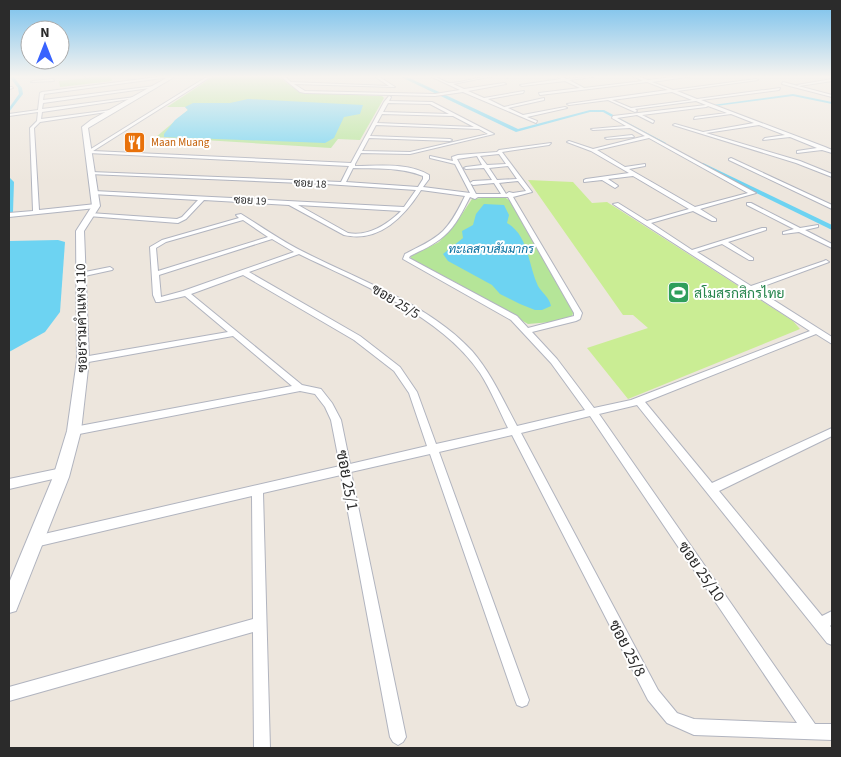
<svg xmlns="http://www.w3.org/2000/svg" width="841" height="757" viewBox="0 0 841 757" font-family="'Source Sans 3',Sarabun,sans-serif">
	<rect width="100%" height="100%" fill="#ede6dd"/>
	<g fill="#b5e598">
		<path d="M103 76H111L112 81 60 87 59 81Z"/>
		<path d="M214 76H277L301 93 382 96 384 98 360 140 338 139 331 148 156 137 188 110 185 107H167Z"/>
		<path d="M503 196 510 201 574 311 572 316 551 322 528 324 457 283 411 259V256L439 242 458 220 472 199Z"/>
	</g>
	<path fill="#caed94" d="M528 180 573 182 592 203 607 202 793 321 800 329 628 399 587 348 648 328 633 315H623Z"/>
	<g fill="#6dd3f2">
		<path d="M248 99 363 105 360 114 344 117 334 138 325 143 164 137V134L175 120 188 110 185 107 193 103H230Z"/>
		<path d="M484 204 504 205 509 215 507 223C529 236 528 265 538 286 542 293 549 297 551 306L542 310H535L520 304 500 294 492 285 448 261 443 254 463 238 462 231 473 225 476 214Z"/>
		<path d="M58 240 65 242 60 312 45 332 9 352V241Z"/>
	</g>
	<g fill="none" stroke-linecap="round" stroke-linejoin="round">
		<g fill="#6dd3f2" fill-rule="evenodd">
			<path d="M9 76H13L22 88 23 94 9 112V108L19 94 18 88Z"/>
			<path d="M399 76H405L518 129 590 110H604L666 143 661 144 603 112H590L516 132Z"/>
			<path d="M793 94 832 102V104L793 96 678 111 676 110Z"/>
			<path d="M699 163H703L832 225V230L699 165Z"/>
			<path d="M9 177 14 182 13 212 9 214Z"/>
		</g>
		<defs>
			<g id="street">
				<path d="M85 76H89V77L87 78Z"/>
				<path d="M165 76H177L44 94 43 100 155 86 157 87 43 103 42 109 135 97 137 98 42 112 41 119 111 110 113 111 40 122 34 128 39 210 96 204 99 206 96 208 9 217V213L33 211 30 128 37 121 38 112 9 116V114L38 110 40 93 42 92Z"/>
				<path d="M208 76H212L93 151 351 163 384 102 389 96 391 97 389 101 432 102 494 134 410 154 361 153 355 164V166C378 166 408 162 429 175V179L423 187 470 193 455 164 430 158V156L453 161 452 157 458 155 497 152 499 150 551 143 549 145 502 152 532 192 513 197 582 313 580 319 576 321 532 332 557 359 594 408 631 400 810 331 613 204 618 203 647 221 689 209 633 176 608 179 617 185 618 186 615 188 602 180 584 182V180L586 179 629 173 591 151 567 142 569 141 593 149 645 136 630 128 593 130 591 129 626 126 612 118 613 116 706 105 696 101 635 109 637 111 635 112 608 100 569 105 567 104 668 90 647 82 540 95 539 93 580 88 565 81 522 86 520 85 561 79 556 76H561L566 79 599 76 569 80 584 88 643 81 633 76H638L648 80 680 76H693L652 82 673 90 756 79 758 80 677 91 697 99 780 88 779 90 701 100 825 147 832 150V153L822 150 797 153V151L817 148 790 137 763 140 765 138 785 135 759 125 706 133 800 161 832 174V177L796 163 673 125 675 124 703 132 754 123 731 114 694 119 695 117 727 113 708 106 706 107 642 115 654 121 653 123 637 115 617 118 756 193 700 209 716 219V221H712L693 211 651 223 692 250 762 228H766V230L728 242 753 258V260H749L722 244 697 252 751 286 824 261 826 260 829 262 756 289 832 337V344L816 334 645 402 712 483 832 428V436L719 491 822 616 832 611V624L830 626 832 628V645L827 643 637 405 599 414 815 724H832V740L694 735 667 723 648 700 512 435 439 452 529 700 527 705 522 707 517 705 515 700 430 454 351 472 406 737 403 742 398 745 393 742 390 737 341 475 263 493 270 748H254L253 632 9 701V687L253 619 252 496 35 547 31 545 29 541 31 537 340 466 331 420 325 407 315 394 300 391 74 435 71 434 69 431 71 428 74 427 292 386 233 336 83 363 80 362 79 360 80 358 83 357 228 332 185 296 159 302H156L153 295 150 247 162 240 239 218 236 215 241 214C259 225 277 238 296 248 353 278 427 302 472 351 491 373 503 400 517 426L585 410 551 363 511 320 403 259 405 254C418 247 433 241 443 231 453 221 459 208 465 196L421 190C404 217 379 243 344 235L289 205 204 200 186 219 178 223 88 216V214L90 213 177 219 182 217 198 200 92 194V192L94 191 404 207 416 190 326 184 89 174V173L91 172 341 182 349 166 88 153 86 152ZM672 92 692 100 631 108 612 100ZM388 103 430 104 449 114 383 112ZM382 114 453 116 474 127 377 123ZM376 125 479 129 488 134 410 152 362 151 369 138 450 141 452 140 450 139 370 136ZM649 138 748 193 695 207 629 169 645 166V164L625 167 597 150ZM499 154 506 164 487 165 480 156ZM477 156 482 165 466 167 464 168 466 169 484 168 492 180 473 181 470 183 473 185 494 183 501 194H476L457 159ZM508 166 517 179 497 180 489 168ZM353 168C376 169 401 167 423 176V179L418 187 346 182ZM518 181 526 191 513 193 509 192 506 194 499 183ZM470 197 475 199 478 197H508L574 313V316L528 328 517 316 409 258 410 256C422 250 434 245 444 236 456 226 463 210 470 197ZM298 205 401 211C388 224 368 237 348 233ZM243 220 268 237 158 271 156 248 166 242ZM272 239 294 252 183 291 161 297 159 275ZM299 254C360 284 441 315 480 373 491 390 499 410 508 428L436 444 417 392 400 367 360 336 249 272ZM243 275 354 340 394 371 409 393 427 446 350 464 341 420 332 403 321 389 302 385 191 294ZM590 416 797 723 694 719 677 713 658 690 521 433Z"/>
				<path d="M284 76 291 82 389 86 374 76H378L395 87 294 84 305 91 435 94 460 90 430 76C437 76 442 81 449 83 458 84 481 76 493 76L453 84 464 89 504 83 506 84 468 91 484 98 524 91 523 93 488 99 504 107 544 98V100L508 108 523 115 565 107 567 108 527 117 537 121 536 123 463 92 435 96 305 93 300 92 280 76Z"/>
				<path d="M506 76H509L507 78Z"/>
				<path d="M53 79 54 81 31 82 33 81Z"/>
				<path d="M832 79V81L799 86 797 85Z"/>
				<path d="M783 82 832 95V97L782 84Z"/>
				<path d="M9 87H12L13 88 9 89Z"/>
				<path d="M632 135 634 137 607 139 605 138Z"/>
				<path d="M731 158 832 205V209L729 160V159Z"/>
				<path d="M747 203H751L800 228 818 225V227L805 230 832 244V248L799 232 783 234V232L794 229 747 205Z"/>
				<path d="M110 267 113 269 112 270 80 277 77 275 80 273Z"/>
				<path d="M62 468 66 470 67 473 66 476 9 489V479Z"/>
			</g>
			<path id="secondary" d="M170 76H176L88 128 100 206 84 231 89 360 81 431 69 477 16 611 9 613V583L53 477 67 431 77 360 76 231 92 206 82 127 91 120Z"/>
		</defs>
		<use href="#street" stroke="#b1b4bf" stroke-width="2"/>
		<use href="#secondary" stroke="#b1b4bf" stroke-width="2"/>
		<use href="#street" fill="#fff" fill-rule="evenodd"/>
		<use href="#secondary" fill="#fff" fill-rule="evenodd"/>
	</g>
	<linearGradient id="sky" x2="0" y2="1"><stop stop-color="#77c0ec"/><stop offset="0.42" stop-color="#f7f4f0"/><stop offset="1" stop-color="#f7f4f0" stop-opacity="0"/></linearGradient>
	<rect width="841" height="182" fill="url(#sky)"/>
	<defs>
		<symbol id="restaurant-square" viewBox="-11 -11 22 22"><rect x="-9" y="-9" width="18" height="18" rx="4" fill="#e8710a" stroke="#fff"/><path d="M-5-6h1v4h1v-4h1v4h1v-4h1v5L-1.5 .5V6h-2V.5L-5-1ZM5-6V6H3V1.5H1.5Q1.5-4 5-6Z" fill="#fff"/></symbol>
		<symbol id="stadium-square" viewBox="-11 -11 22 22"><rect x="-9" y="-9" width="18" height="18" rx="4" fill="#2e9e5b" stroke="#fff"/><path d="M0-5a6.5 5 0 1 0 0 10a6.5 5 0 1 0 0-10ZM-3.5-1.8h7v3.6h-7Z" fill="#fff"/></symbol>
	</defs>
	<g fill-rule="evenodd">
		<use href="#restaurant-square" x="122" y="130" width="25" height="25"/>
		<use href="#stadium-square" x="666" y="280" width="25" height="25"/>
	</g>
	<g text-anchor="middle" stroke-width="4" stroke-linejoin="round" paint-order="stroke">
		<g font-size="11" fill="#c56008" stroke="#fff" text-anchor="start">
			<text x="151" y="146">Maan Muang</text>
		</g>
		<g font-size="11" fill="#2b2b2b" stroke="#fff">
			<text transform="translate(310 183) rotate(3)" y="4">ซอย 18</text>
			<text transform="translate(250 200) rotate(3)" y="4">ซอย 19</text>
		</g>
		<g font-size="12" font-style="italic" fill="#0a71a0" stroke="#fff">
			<text x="491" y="253">ทะเลสาบสัมมากร</text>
		</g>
		<g font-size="14" fill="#27864d" stroke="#fff" text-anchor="start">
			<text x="694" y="298">สโมสรกสิกรไทย</text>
		</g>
		<g font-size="14" fill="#2b2b2b" stroke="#fff">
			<text transform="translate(396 301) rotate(31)" y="5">ซอย 25/5</text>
			<text transform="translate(81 318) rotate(-91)" y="5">ซอยรามคำแหง 110</text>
		</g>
		<g font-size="16" fill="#2b2b2b" stroke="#fff">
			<text transform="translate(348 480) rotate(79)" y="6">ซอย 25/1</text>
			<text transform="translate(702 571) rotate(55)" y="6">ซอย 25/10</text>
			<text transform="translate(628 648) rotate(62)" y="6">ซอย 25/8</text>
		</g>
	</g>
	<rect width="841" height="757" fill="none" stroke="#2b2b2b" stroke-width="20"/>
	<g transform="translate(45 45)"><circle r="24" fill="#ffffff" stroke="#aaaaaa"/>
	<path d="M0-4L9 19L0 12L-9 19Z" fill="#3963fe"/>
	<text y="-8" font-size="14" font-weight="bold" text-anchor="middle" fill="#2b2b2b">N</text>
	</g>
</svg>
